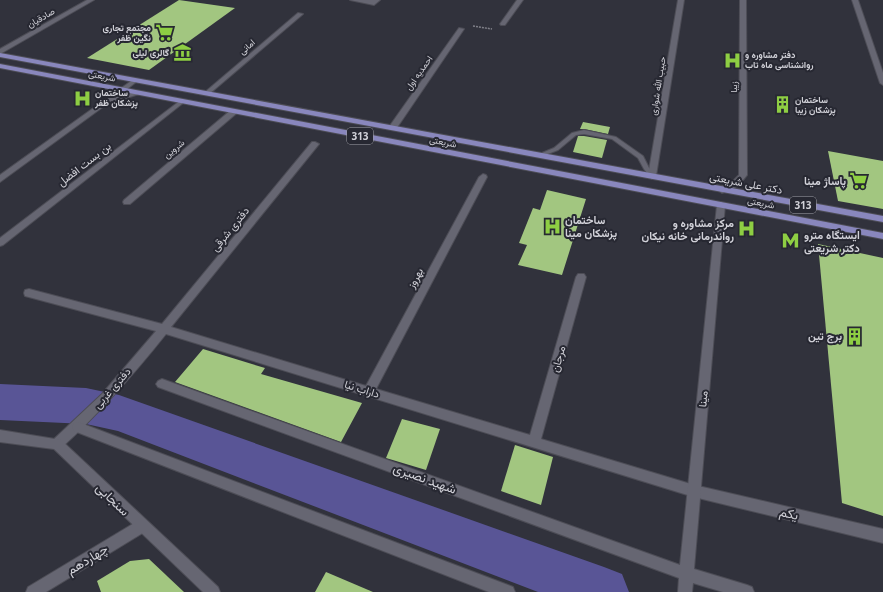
<svg xmlns="http://www.w3.org/2000/svg" width="883" height="592" viewBox="0 0 883 592" font-family="'Open Sans',Vazirmatn,sans-serif">
	<rect width="100%" height="100%" fill="#31323c"/>
	<g fill="none" stroke-linecap="round" stroke-linejoin="round">
		<path fill="#595596" fill-rule="evenodd" d="M0 384 86 388 119 395 604 567 622 574 629 592H538L118 431 86 424 0 420Z"/>
	</g>
	<g fill="#a2c680">
		<path d="M179 0 235 8 149 70 87 58Z"/>
		<path d="M583 122 610 127 608 134 584 129H580Z"/>
		<path d="M578 136H584L607 140 602 158 573 152Z"/>
		<path d="M828 151 883 161V209L838 201Z"/>
		<path d="M547 190 586 199 562 275 518 265 527 245 519 243 533 208 540 210Z"/>
		<path d="M818 244 883 258V516L842 503Z"/>
		<path d="M203 349 265 368 261 374 362 403 341 442 175 382Z"/>
		<path d="M402 419 440 429 426 470 386 458Z"/>
		<path d="M515 445 553 457 541 505 501 491Z"/>
		<path d="M149 559 184 592H101L97 581 130 561Z"/>
		<path d="M326 572 373 592H315Z"/>
	</g>
	<g fill="none" stroke-linecap="round" stroke-linejoin="round">
		<defs>
			<path id="lane" d="M584 130 616 137 643 156 649 168 655 176 652 178 650 177 644 169 638 158 612 139 584 134 576 135 558 150 540 157 537 155 554 148 572 133Z"/>
			<g id="street">
				<path d="M87 0H94L0 54V49Z"/>
				<path d="M350 0H380L374 5Z"/>
				<path d="M517 0H523L505 25H501L500 24Z"/>
				<path d="M678 0H684L656 176 652 179 648 176Z"/>
				<path d="M852 0H858L883 73V85L880 83Z"/>
				<path d="M298 13 303 14 208 95H204V93Z"/>
				<path d="M459 28 464 29 396 129H390L389 127Z"/>
				<path d="M181 100 185 102 183 103 3 245 0 246V238Z"/>
				<path d="M231 110H237L238 112 130 204H124L123 202 124 200Z"/>
				<path d="M312 142H315L319 144 171 327 366 386 479 177 483 174 486 175 487 177 376 389 530 435 576 277 578 274H584L586 277 541 439 694 485 883 529V543L694 497 166 334C134 374 100 413 61 448L57 450 53 448 51 444 53 440 102 394 156 331 25 296 24 293 25 290 29 289 162 324Z"/>
				<path d="M141 519 146 521 148 526 146 531 46 592H26L28 587Z"/>
			</g>
			<g id="secondary">
				<path d="M740 0H746L747 175 738 186 722 193 718 190 719 188 732 182 739 175Z"/>
				<path d="M134 79 136 80V82L117 97 137 91 140 93 139 94 114 102 111 101 0 182V175Z"/>
				<path d="M721 202 725 205 694 569 747 585 752 587 754 592H723L693 583 692 592H678L679 578 158 387 156 384 158 381 162 379 680 565 717 205Z"/>
				<path d="M78 422 508 585 513 587 515 592H489L74 431 72 427 74 423Z"/>
				<path d="M0 430 61 440 218 587 220 592H203L54 449 0 442Z"/>
			</g>
			<g id="primary">
				<path d="M0 53 883 216V222L0 57Z"/>
				<path d="M0 64 883 233V239L0 68Z"/>
			</g>
		</defs>
		<use href="#lane" stroke="#4d4d56" stroke-width="2"/>
		<use href="#street" stroke="#4d4d56" stroke-width="2"/>
		<use href="#secondary" stroke="#4d4d56" stroke-width="2"/>
		<use href="#primary" stroke="#4d4d56" stroke-width="2"/>
		<path stroke="#808089" stroke-width="1.5" stroke-dasharray="2 1" stroke-linecap="butt" d="M473 26 492 29"/>
		<use href="#lane" fill="#666672" fill-rule="evenodd"/>
		<use href="#street" fill="#666672" fill-rule="evenodd"/>
		<use href="#secondary" fill="#666672" fill-rule="evenodd"/>
		<use href="#primary" fill="#8987bd" fill-rule="evenodd"/>
	</g>
	<defs>
		<symbol id="supermarket-bare" viewBox="-9 -9 18 18"><path d="M-6-5.5h2.5l.6 2H6L4.5 2H-2.5L-4.4-4H-6ZM-1.5 3.2a1.3 1.3 0 1 0 .1 0ZM3 3.2a1.3 1.3 0 1 0 .1 0Z" fill="#8ece43" stroke="#272832" stroke-width="2.5" paint-order="stroke"/></symbol>
		<symbol id="museum-bare" viewBox="-9 -9 18 18"><path d="M0-6L6-3V-2H-6V-3ZM-5-1h2V3h-2ZM-1-1h2V3h-2ZM3-1h2V3H3ZM-6 4H6V6H-6Z" fill="#8ece43" stroke="#272832" stroke-width="2.5" paint-order="stroke"/></symbol>
		<symbol id="hospital-bare" viewBox="-9 -9 18 18"><path d="M-5-5h3v3.5h4V-5h3V5h-3V1.5h-4V5h-3Z" fill="#8ece43" stroke="#272832" stroke-width="2.5" paint-order="stroke"/></symbol>
		<symbol id="building-bare" viewBox="-9 -9 18 18"><path d="M-4-6H4V6H1V3H-1V6H-4ZM-2.5-4.3h1.7v1.8h-1.7ZM.8-4.3h1.7v1.8H.8ZM-2.5-1h1.7V.8h-1.7ZM.8-1h1.7V.8H.8Z" fill="#8ece43" stroke="#272832" stroke-width="2.5" paint-order="stroke"/></symbol>
		<symbol id="metro-bare" viewBox="-9 -9 18 18"><path d="M-5.5 5V-5H-3L0 0L3-5H5.5V5H3V-.5L0 4L-3-.5V5Z" fill="#8ece43" stroke="#272832" stroke-width="2.5" paint-order="stroke"/></symbol>
	</defs>
	<g fill-rule="evenodd">
		<use href="#supermarket-bare" x="152" y="20" width="25" height="25"/>
		<use href="#museum-bare" x="170" y="40" width="25" height="25"/>
		<use href="#hospital-bare" x="720" y="48" width="25" height="25"/>
		<use href="#hospital-bare" x="70" y="86" width="25" height="25"/>
		<use href="#building-bare" x="770" y="92" width="25" height="25"/>
		<use href="#supermarket-bare" x="846" y="168" width="25" height="25"/>
		<use href="#hospital-bare" x="540" y="214" width="25" height="25"/>
		<use href="#hospital-bare" x="734" y="216" width="25" height="25"/>
		<use href="#metro-bare" x="778" y="228" width="25" height="25"/>
		<use href="#building-bare" x="842" y="324" width="25" height="25"/>
	</g>
	<g text-anchor="middle" stroke-width="4" stroke-linejoin="round" paint-order="stroke">
		<g font-size="9" fill="#d2d2d9" stroke="#272832">
			<text transform="translate(41 18) rotate(-30)" y="3">صادقیان</text>
			<text transform="translate(247 47) rotate(-41)" y="3">امانی</text>
			<text transform="translate(419 73) rotate(-55)" y="3">احمدیه اول</text>
			<text transform="translate(102 76) rotate(11)" y="3">شریعتی</text>
			<text transform="translate(658 86) rotate(-81)" y="3">حبیب الله شواری</text>
			<text transform="translate(734 87) rotate(-90)" y="3">زیبا</text>
			<text transform="translate(443 142) rotate(11)" y="3">شریعتی</text>
			<text transform="translate(174 149) rotate(-40)" y="3">شروین</text>
			<text transform="translate(761 203) rotate(11)" y="3">شریعتی</text>
		</g>
		<g font-size="9" font-weight="bold" fill="#d2d2d9" stroke="#272832" text-anchor="start">
			<text x="151" y="31" text-anchor="end">مجتمع تجاری<tspan x="151" dy="10">نگین ظفر</tspan></text>
			<text x="169" y="56" text-anchor="end">گالری لیلی</text>
			<text x="745" y="58">دفتر مشاوره و<tspan x="745" dy="10">روانشناسی ماه تاب</tspan></text>
			<text x="95" y="96">ساختمان<tspan x="95" dy="10">پزشکان ظفر</tspan></text>
			<text x="795" y="103">ساختمان<tspan x="795" dy="10">پزشکان زیبا</tspan></text>
		</g>
		<g fill="#272832" stroke="#9f9fa7" stroke-width="1">
			<rect x="347" y="128" width="26" height="16" rx="3"/>
			<rect x="790" y="197" width="26" height="16" rx="3"/>
		</g>
		<g font-size="10" font-weight="bold" fill="#d2d2d9">
			<text x="360" y="140">313</text>
			<text x="803" y="209">313</text>
		</g>
		<g font-size="11" fill="#d2d2d9" stroke="#272832">
			<text transform="translate(84 164) rotate(-38)" y="4">بن بست افضل</text>
			<text transform="translate(746 183) rotate(11)" y="4">دکتر علی شریعتی</text>
			<text transform="translate(230 229) rotate(-51)" y="4">دفتری شرقی</text>
			<text transform="translate(415 278) rotate(-62)" y="4">بهروز</text>
			<text transform="translate(558 359) rotate(-74)" y="4">مرجان</text>
			<text transform="translate(112 388) rotate(-49)" y="4">دفتری غربی</text>
			<text transform="translate(362 389) rotate(17)" y="4">داراب نیا</text>
			<text transform="translate(703 399) rotate(-85)" y="4">مینا</text>
		</g>
		<g font-size="11" font-weight="bold" fill="#d2d2d9" stroke="#272832" text-anchor="end">
			<text x="846" y="185">پاساژ مینا</text>
			<text x="565" y="224" text-anchor="start">ساختمان<tspan x="565" dy="13">پزشكان مينا</tspan></text>
			<text x="734" y="227">مرکز مشاوره و<tspan x="734" dy="13">رواندرمانی خانه نیکان</tspan></text>
			<text x="804" y="239" text-anchor="start">ایستگاه مترو<tspan x="804" dy="13">دکتر شریعتی</tspan></text>
			<text x="842" y="340">برج تین</text>
		</g>
		<g font-size="13" fill="#d2d2d9" stroke="#272832">
			<text transform="translate(425 478) rotate(20)" y="5">شهید نصیری</text>
			<text transform="translate(113 499) rotate(44)" y="5">سنجابی</text>
			<text transform="translate(789 513) rotate(13)" y="5">یکم</text>
			<text transform="translate(87 559) rotate(-32)" y="5">چهاردهم</text>
		</g>
	</g>
</svg>
